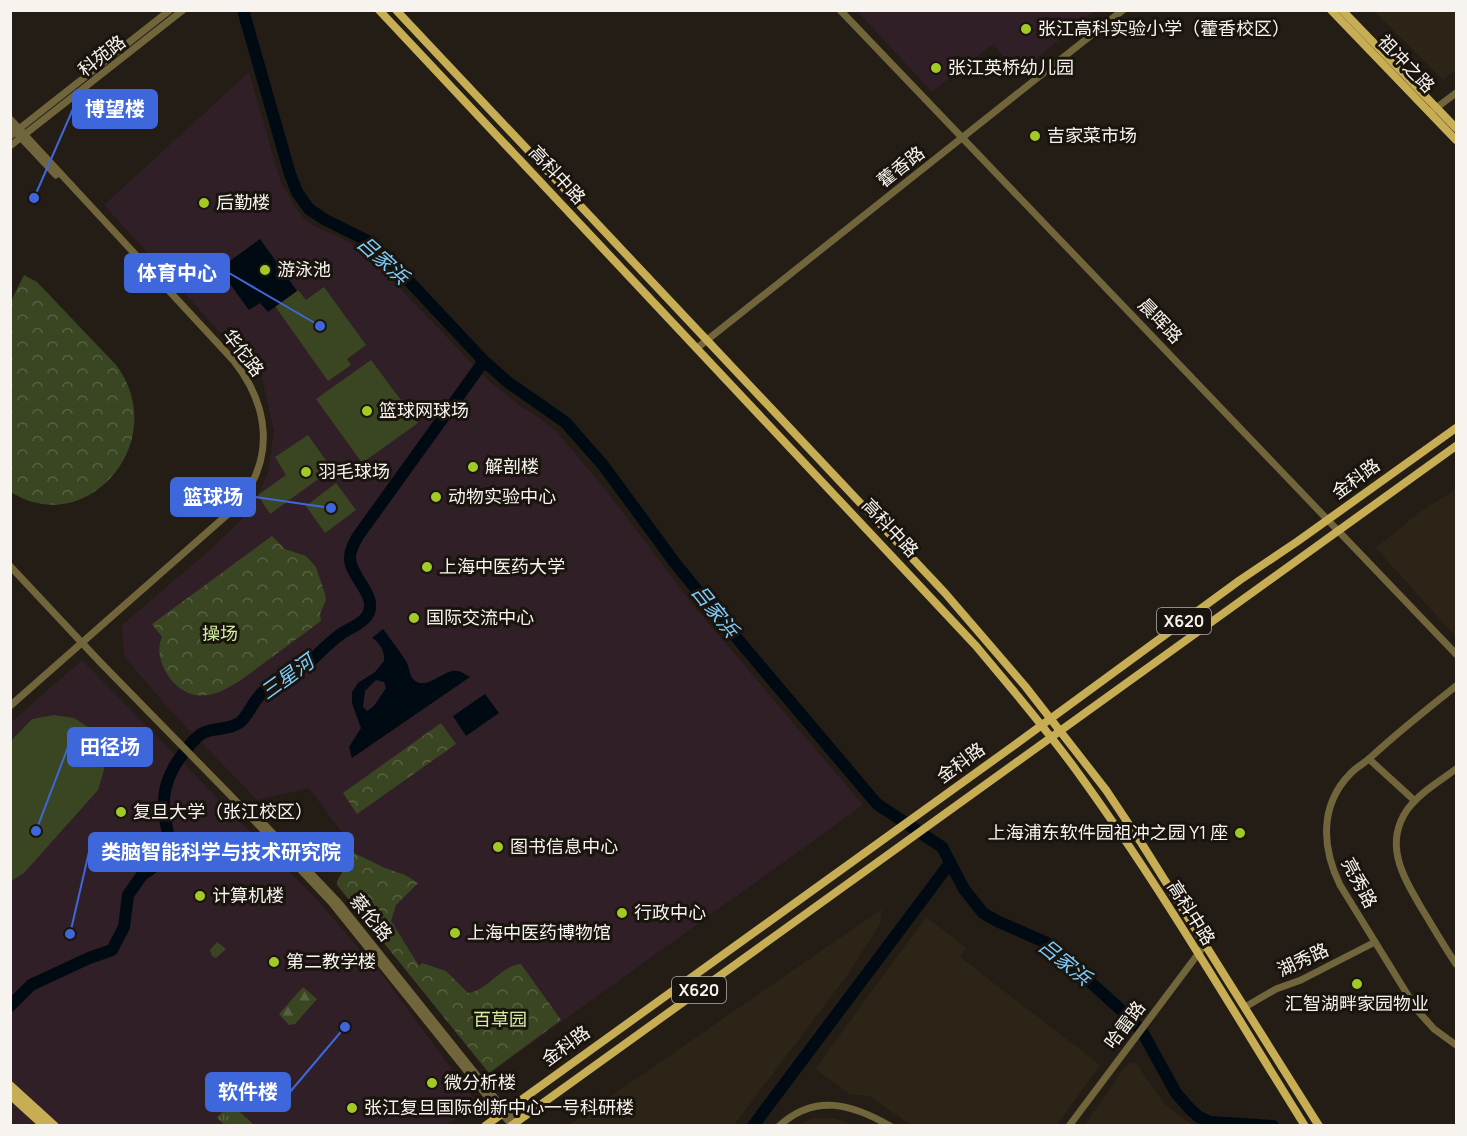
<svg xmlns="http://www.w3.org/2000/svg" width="1467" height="1136" viewBox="0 0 1467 1136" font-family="Manrope,'Noto Sans SC',sans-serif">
	<defs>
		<pattern id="grass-tufts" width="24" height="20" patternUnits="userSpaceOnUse" patternTransform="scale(1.5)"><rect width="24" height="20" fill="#3a4622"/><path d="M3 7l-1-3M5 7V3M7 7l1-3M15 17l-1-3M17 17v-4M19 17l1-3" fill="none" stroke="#576142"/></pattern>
		<pattern id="forest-firs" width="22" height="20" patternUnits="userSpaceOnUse" patternTransform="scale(1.5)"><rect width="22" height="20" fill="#3a4622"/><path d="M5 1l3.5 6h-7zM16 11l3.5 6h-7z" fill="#576142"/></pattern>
		<pattern id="park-crowns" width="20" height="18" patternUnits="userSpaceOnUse" patternTransform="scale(1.5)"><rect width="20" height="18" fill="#3a4622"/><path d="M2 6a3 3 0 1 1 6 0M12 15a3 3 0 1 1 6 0" fill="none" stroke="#576142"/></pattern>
	</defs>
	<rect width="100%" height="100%" fill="#231d16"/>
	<g fill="#2d2418">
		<path d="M1374 11H1456V70L1443 80Z"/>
		<path d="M1456 489V637L1376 548 1420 512Z"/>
		<path d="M882 909 880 924 848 974 734 1125H569Z"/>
		<path d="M926 917 966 948 960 957 1100 1065 1057 1125H911L869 1096 850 1094 815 1069Z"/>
		<path d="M1135 1062 1165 1105 1192 1125H1085L1124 1068 1130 1063Z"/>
		<path d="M812 1118H834L852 1125H799Z"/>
	</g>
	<g fill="#311f27">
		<path d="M857 11H1094L1018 74 993 44 932 92Z"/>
		<path d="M249 72 281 183 298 211 304 219 316 227 342 238 367 254 489 381 519 405 541 419 558 433 605 489 693 605 863 805 489 1074 336 883 355 850 309 788 257 800 168 708 124 656 122 625 211 549 243 518 258 495 268 472 274 431 262 378 104 205Z"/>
		<path d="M82 660 318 901 386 980 477 1103 446 1126 11 1125 10 723Z"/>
	</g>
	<g fill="url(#grass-tufts)">
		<path d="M217 942 226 949 216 958 212 956 210 950Z"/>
		<path d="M230 1103 253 1124 252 1125H225L217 1118Z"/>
	</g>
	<path fill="url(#forest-firs)" d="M303 987 317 999 295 1024 289 1025 279 1014Z"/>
	<g fill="url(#park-crowns)">
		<path d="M24 275 37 282 117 366C172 443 85 540 11 492V301Z"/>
		<path d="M272 536 285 549 306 556 316 567 325 594 326 600 320 614 321 621C303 634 286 647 268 660 239 681 200 718 169 677 161 666 156 650 162 637L152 624Z"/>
		<path d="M441 723 456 744 357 814 343 793Z"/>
		<path d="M354 853 385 868 405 875 418 883 396 905 391 921 419 966 422 963 446 971 468 993C489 990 500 966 521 964L561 1020 489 1073 337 885V881Z"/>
	</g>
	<g fill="#3a4622">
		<path d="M324 287 366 345 347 359 351 365 328 381 275 306 298 290 306 300Z"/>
		<path d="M371 360 418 423 362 463 316 399Z"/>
		<path d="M308 435 332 469 270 514 258 495 286 475 275 457Z"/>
		<path d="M336 483 356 510 325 533 306 506Z"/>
		<path d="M54 715 74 718 92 730 102 749 104 770 98 790 24 873 11 881V741L32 719Z"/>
	</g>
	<g fill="#000a13" fill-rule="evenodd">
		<path d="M260 239 297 291 268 312 260 303 249 310 219 269Z"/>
		<path d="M383 629C391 640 399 650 406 661 409 666 409 674 413 679 426 693 444 668 457 671 461 671 466 675 470 677L352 758 349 747 361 728 352 703V692L358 683 375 672 384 661C385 652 380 642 372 638ZM376 680 384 682 386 688 374 706 367 711 363 707 365 691Z"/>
		<path d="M485 694 499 713 466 736 453 716Z"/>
	</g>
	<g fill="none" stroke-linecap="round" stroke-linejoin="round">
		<g stroke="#000a13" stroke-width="12">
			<path d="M243 10 290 174 297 192 309 209 324 219 368 241 391 262 484 361 509 383 565 422 603 465 675 563 713 610 877 804 942 847 964 889 983 913 997 921 1047 943 1130 1018 1143 1033 1176 1093 1189 1108 1199 1117 1210 1122 1273 1126"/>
			<path d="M10 1006 31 985 89 958 112 950 124 927 128 895 142 875 164 860 171 845C161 810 159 785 182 755 187 748 194 739 201 734 211 727 227 731 239 723 248 717 253 700 264 691 274 682 288 678 299 670 314 660 325 645 341 634 349 628 361 625 367 616 380 596 349 577 350 557 350 550 354 543 358 536L484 361"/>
			<path d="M753 1126 950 863"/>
		</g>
		<g stroke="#71653c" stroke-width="7">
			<path d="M840 10 1456 654"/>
			<path d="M1432 111 1456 93"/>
			<path d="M10 119 234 361C270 407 275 459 237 506L10 706"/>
			<path d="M10 126 56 175"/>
			<path d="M10 136 170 10"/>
			<path d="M10 146 183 10"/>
			<path d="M697 348 1123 10"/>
			<path d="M10 566 100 662 232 797 331 902 495 1106 513 1126"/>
			<path d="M1456 686C1427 709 1399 731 1371 757 1365 763 1356 767 1350 774 1319 806 1322 848 1340 885L1417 1010 1434 1029 1456 1045"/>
			<path d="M1369 759 1415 801"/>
			<path d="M1456 769C1440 781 1419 793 1407 810 1383 845 1404 878 1422 909 1433 927 1444 946 1456 964"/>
			<path d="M262 822 339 903 499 1103 519 1126"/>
			<path d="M1245 1007 1276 989 1301 980 1375 942"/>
			<path d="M779 1126C815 1093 852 1104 890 1126"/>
			<path d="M1069 1126 1201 950"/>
		</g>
		<g stroke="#c7ad53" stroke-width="8">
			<path d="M379 10 976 646C1010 687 1045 727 1076 770 1159 884 1230 1006 1305 1126"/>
			<path d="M396 10 945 593 1025 686 1106 790 1142 844 1319 1126"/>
			<path d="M1331 10 1456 140"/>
			<path d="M1342 10 1456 128"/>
			<path d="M10 1085 55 1126"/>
			<path d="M10 1095 44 1126"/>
			<path d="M485 1126 1016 744 1240 580 1298 541 1456 428"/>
			<path d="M511 1126 1456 446"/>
		</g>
	</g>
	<g fill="#a3c927" stroke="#19140d" stroke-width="2">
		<circle cx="1026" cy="29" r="6"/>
		<circle cx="936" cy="68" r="6"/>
		<circle cx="1035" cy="136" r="6"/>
		<circle cx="204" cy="203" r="6"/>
		<circle cx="265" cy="270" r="6"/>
		<circle cx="367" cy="411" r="6"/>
		<circle cx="473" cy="467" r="6"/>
		<circle cx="306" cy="472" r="6"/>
		<circle cx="436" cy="497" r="6"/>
		<circle cx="427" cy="567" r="6"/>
		<circle cx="414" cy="618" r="6"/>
		<circle cx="121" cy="812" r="6"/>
		<circle cx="1240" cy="833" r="6"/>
		<circle cx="498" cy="847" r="6"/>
		<circle cx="200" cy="896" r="6"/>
		<circle cx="622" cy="913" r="6"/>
		<circle cx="455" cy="933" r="6"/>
		<circle cx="274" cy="962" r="6"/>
		<circle cx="1357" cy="984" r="6"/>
		<circle cx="432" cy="1083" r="6"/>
		<circle cx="352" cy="1108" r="6"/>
	</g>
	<g text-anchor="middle" stroke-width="6" stroke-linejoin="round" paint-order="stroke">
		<g fill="#19140d" stroke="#b4b0aa" stroke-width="1.5">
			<rect x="1157" y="608" width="54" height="26" rx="4.5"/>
			<rect x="672" y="977" width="54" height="26" rx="4.5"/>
		</g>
		<g font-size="16" font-weight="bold" fill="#f7f3ee">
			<text x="1184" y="627">X620</text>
			<text x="699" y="996">X620</text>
		</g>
		<g font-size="18" fill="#f7f3ee" stroke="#19140d" text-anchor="start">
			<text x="1038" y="35">张江高科实验小学（藿香校区）</text>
			<text x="948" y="74">张江英桥幼儿园</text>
			<text x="1047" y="142">吉家菜市场</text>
			<text x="216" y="209">后勤楼</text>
			<text x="277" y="276">游泳池</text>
			<text x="379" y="417">篮球网球场</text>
			<text x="485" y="473">解剖楼</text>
			<text x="318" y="478">羽毛球场</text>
			<text x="448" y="503">动物实验中心</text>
			<text x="439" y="573">上海中医药大学</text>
			<text x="426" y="624">国际交流中心</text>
			<text x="133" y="818">复旦大学（张江校区）</text>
			<text x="1228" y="839" text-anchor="end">上海浦东软件园祖冲之园 Y1 座</text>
			<text x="510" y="853">图书信息中心</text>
			<text x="212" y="902">计算机楼</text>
			<text x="634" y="919">行政中心</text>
			<text x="467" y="939">上海中医药博物馆</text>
			<text x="286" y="968">第二教学楼</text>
			<text x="1357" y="1010" text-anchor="middle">汇智湖畔家园物业</text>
			<text x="444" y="1089">微分析楼</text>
			<text x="364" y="1114">张江复旦国际创新中心一号科研楼</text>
		</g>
		<g font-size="18" fill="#f7f3ee" stroke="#19140d">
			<text transform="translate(102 56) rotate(-38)" y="6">科苑路</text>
			<text transform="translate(1406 64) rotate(46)" y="6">祖冲之路</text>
			<text transform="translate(901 167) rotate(-38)" y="6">藿香路</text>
			<text transform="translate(557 175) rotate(47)" y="6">高科中路</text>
			<text transform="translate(1160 321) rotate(46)" y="6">晨晖路</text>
			<text transform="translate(243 353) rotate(52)" y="6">华佗路</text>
			<text transform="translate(1356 479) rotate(-36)" y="6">金科路</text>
			<text transform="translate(890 528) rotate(47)" y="6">高科中路</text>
			<text transform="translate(961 763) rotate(-36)" y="6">金科路</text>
			<text transform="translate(1359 883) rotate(62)" y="6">亮秀路</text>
			<text transform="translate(1191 913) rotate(58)" y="6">高科中路</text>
			<text transform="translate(371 918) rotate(51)" y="6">蔡伦路</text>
			<text transform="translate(1303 960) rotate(-25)" y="6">湖秀路</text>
			<text transform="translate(1125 1025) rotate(-53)" y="6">哈雷路</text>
			<text transform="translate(566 1046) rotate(-36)" y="6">金科路</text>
		</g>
		<g font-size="18" fill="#d2eda0" stroke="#19140d">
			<text x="220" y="640">操场</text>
			<text x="500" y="1026">百草园</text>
		</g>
		<g font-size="20" font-style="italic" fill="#7dcdfd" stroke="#19140d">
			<text transform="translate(383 260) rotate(42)" y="7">吕家浜</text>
			<text transform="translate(715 611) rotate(51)" y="7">吕家浜</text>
			<text transform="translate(287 677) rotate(-36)" y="7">三星河</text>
			<text transform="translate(1065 962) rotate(39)" y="7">吕家浜</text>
		</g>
	</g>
	<path fill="none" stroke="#3e67db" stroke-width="2" d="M34 198L73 109M320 326L229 273M331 508L255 497M36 831L68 747M70 934L89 852M345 1027L290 1092"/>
	<g fill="#3e67db" stroke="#19140d" stroke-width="2">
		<circle cx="34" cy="198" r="6"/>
		<circle cx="320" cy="326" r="6"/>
		<circle cx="331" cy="508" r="6"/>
		<circle cx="36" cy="831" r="6"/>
		<circle cx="70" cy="934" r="6"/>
		<circle cx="345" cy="1027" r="6"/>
	</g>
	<g fill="#3e67db" stroke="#3e67db" stroke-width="2">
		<rect x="73" y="90" width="84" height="38" rx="6"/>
		<rect x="125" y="254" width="104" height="38" rx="6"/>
		<rect x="171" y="478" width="84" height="38" rx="6"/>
		<rect x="68" y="728" width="84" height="38" rx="6"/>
		<rect x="89" y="833" width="264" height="38" rx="6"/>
		<rect x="206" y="1073" width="84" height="38" rx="6"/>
	</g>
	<g font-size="20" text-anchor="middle" font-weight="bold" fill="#fff">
		<text x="115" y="116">博望楼</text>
		<text x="177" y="280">体育中心</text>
		<text x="213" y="504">篮球场</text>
		<text x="110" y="754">田径场</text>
		<text x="221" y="859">类脑智能科学与技术研究院</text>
		<text x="248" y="1099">软件楼</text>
	</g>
	<rect width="1467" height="1136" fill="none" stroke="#f7f3ee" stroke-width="24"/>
</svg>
